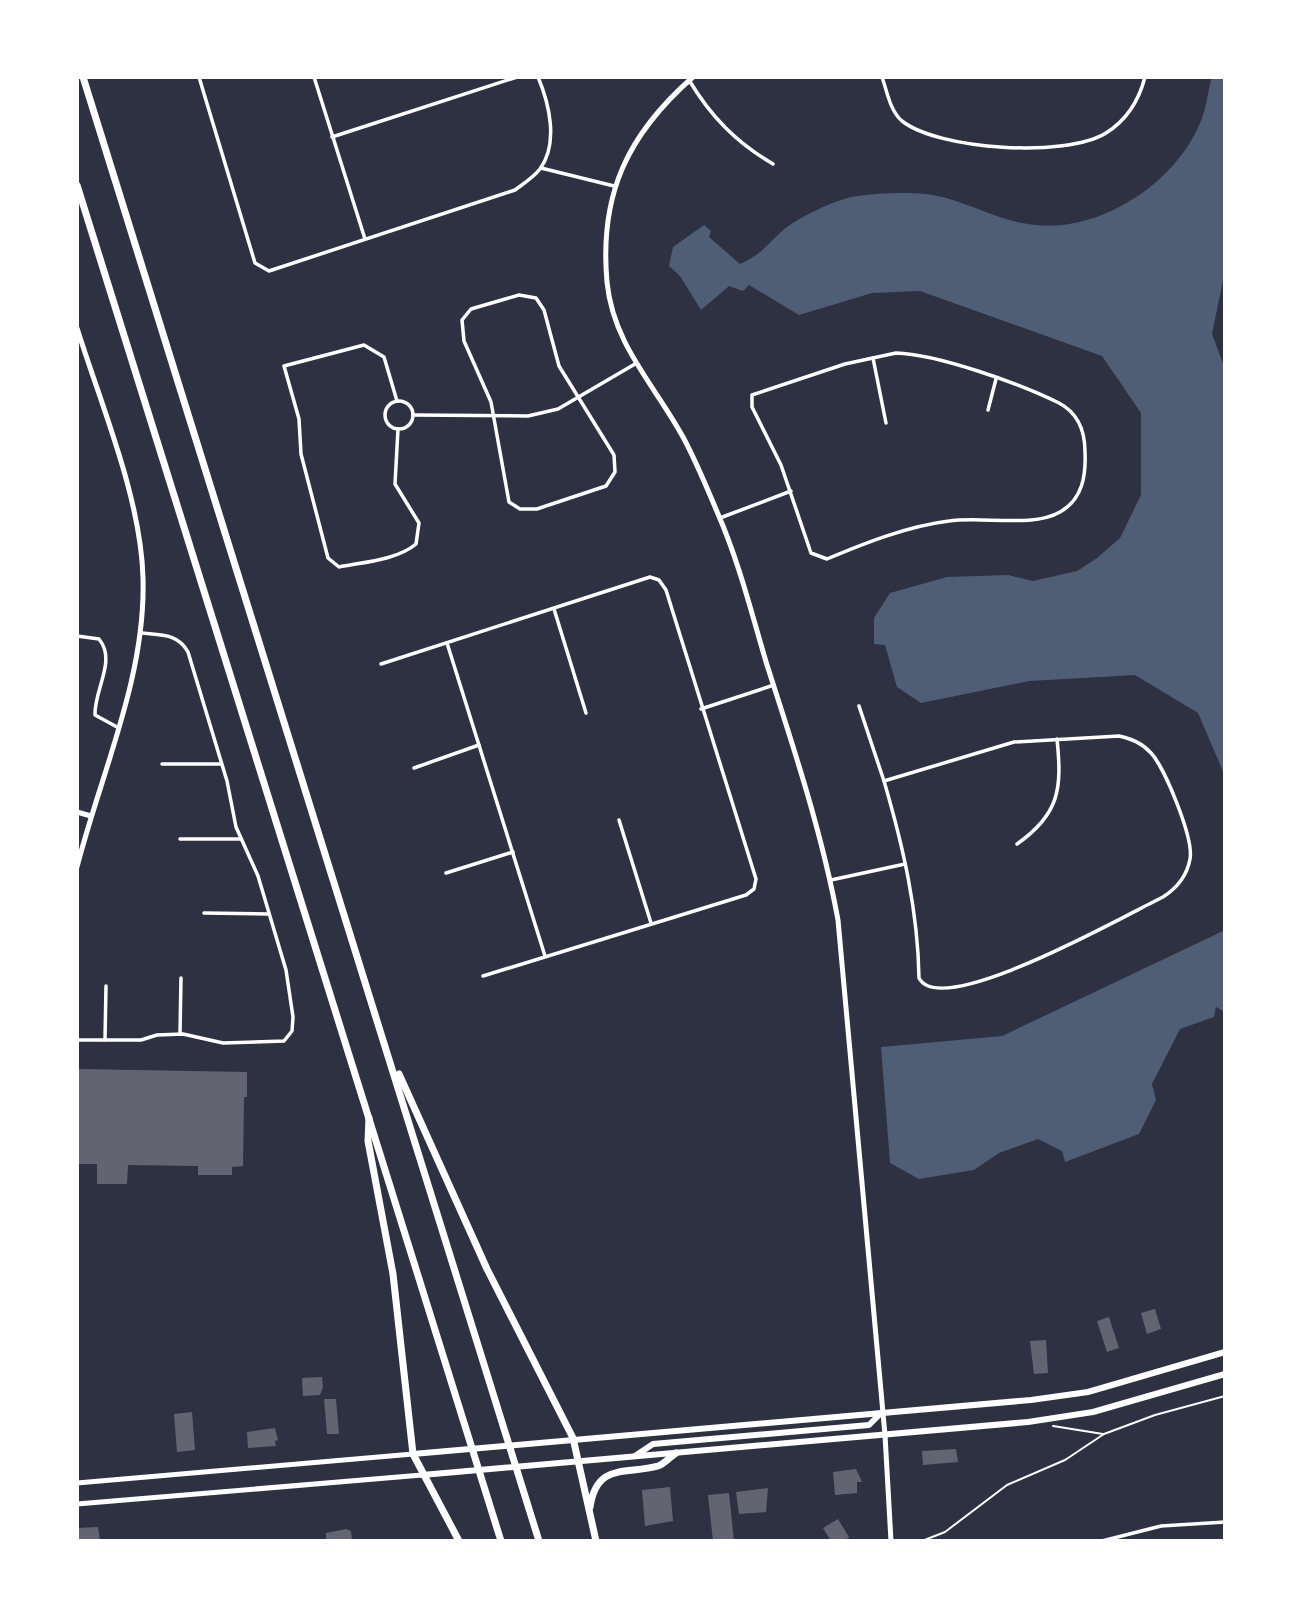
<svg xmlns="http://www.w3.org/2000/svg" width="1302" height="1618" viewBox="0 0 1302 1618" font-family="Ubuntu,sans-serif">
	<rect width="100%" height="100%" fill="#2d3142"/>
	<g fill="#4f5d75">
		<path d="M1212 77H1225V271L1212 334 1225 369V776L1198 713 1135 675 1029 681 921 703 897 687 885 645 874 644V618L890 593 947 577 1008 575 1033 581 1077 571 1097 558 1120 538 1141 495V413L1102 356 920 291 872 293 799 315 749 285 743 291 729 286 701 310 680 276 669 266 673 247 704 225 711 231 709 237 740 264C760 255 765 247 781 232 796 218 836 199 857 196 878 193 905 192 926 194 961 198 993 219 1028 224 1097 236 1178 183 1202 118 1207 105 1208 90 1212 77Z"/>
		<path d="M1225 925V1012L1216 1007 1214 1017 1180 1029 1152 1084 1156 1100 1139 1134 1065 1162 1062 1151 1038 1139 999 1153 974 1170 919 1179 890 1163 881 1047 1002 1036 1223 931Z"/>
	</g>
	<g fill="#626471">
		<path d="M78 1069 247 1072V1097H244L243 1166 232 1167V1175H198V1166L128 1165 127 1184H97V1164H77Z"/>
		<path d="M1155 1309 1161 1329 1147 1334 1141 1313Z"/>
		<path d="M1109 1317 1119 1348 1107 1352 1097 1321Z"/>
		<path d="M1046 1340 1048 1373 1034 1374 1030 1341Z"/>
		<path d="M322 1377 323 1387 320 1395 303 1396 302 1378Z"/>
		<path d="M324 1399H336L339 1434H327Z"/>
		<path d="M192 1412 195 1450 177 1452 174 1414Z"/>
		<path d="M275 1428 278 1440 275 1441 276 1446 248 1448 247 1432Z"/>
		<path d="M956 1449 958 1462 923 1465 922 1451Z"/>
		<path d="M856 1469 862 1482H857V1493L835 1495 833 1472Z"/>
		<path d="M670 1487 673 1521 645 1526 642 1490Z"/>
		<path d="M768 1488 766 1512 739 1514 736 1492Z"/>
		<path d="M729 1493 734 1541H713L708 1495Z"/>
		<path d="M838 1519 849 1537 844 1541H831L823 1528Z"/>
		<path d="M98 1527 100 1541H77V1528Z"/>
		<path d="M346 1529 351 1531 352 1541H326V1533Z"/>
	</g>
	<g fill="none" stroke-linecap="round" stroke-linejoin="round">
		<g stroke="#fff" stroke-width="2">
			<path d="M1053 1426 1103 1434"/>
			<path d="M922 1541 945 1532 1007 1485 1065 1460 1104 1434 1155 1415 1225 1396"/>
		</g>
		<g stroke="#fff" stroke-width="3.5">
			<path d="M199 77 255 263 269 271 515 190C523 184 534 177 540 169 559 143 549 103 538 77"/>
			<path d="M314 77 365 239"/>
			<path d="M882 77C887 91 890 111 902 121 939 150 1066 158 1106 133 1127 120 1139 100 1145 77"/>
			<path d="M689 80C711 117 737 143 773 164"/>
			<path d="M332 137 517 77"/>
			<path d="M541 168 614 186"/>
			<path d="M519 295 536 298 544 310 559 366 614 455 615 472 606 486 537 509H520L509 502 491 402 464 341 462 320 471 309Z"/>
			<path d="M896 353C937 354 1021 384 1059 403 1078 413 1085 431 1085 452 1086 475 1083 499 1060 512 1033 528 981 516 949 521 908 526 865 543 827 559L811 553 781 465 752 407V395L845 364Z"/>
			<path d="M873 358 886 423"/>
			<circle cx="399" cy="415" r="14"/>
			<path d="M397 401 384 357 364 345 284 366 299 419 301 454 328 558 339 567C364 562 397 560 416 544L419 523 395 484 398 429"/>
			<path d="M988 410 996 379"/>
			<path d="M413 415 528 416 558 409 635 364"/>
			<path d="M720 518 791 491"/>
			<path d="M554 609 586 713"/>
			<path d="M77 636 99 639C117 661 94 689 95 715L117 727"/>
			<path d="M447 643 545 956"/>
			<path d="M381 664 650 577 659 580 666 590 756 879 754 889 746 895 483 976"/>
			<path d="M859 706 884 781"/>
			<path d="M701 709 774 685"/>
			<path d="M1119 736C1132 739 1142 743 1151 753 1165 768 1194 839 1190 859 1187 876 1177 888 1163 897 1129 913 941 1021 919 978 918 911 903 846 884 781L1014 742Z"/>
			<path d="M162 764H221"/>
			<path d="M414 768 479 745"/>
			<path d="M619 820 651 923"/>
			<path d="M180 839H241"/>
			<path d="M1017 844C1060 814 1062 788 1057 739"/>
			<path d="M446 873 513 852"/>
			<path d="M831 880 905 864"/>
			<path d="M204 913 268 914"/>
			<path d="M180 1034 181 978"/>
			<path d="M77 1040H141L157 1035 183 1034 223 1043 284 1041 292 1031 293 1017 286 970 258 876 236 827 227 781 188 652C178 633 160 635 141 633"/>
			<path d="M105 1040 106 986"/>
			<path d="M1102 1541 1161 1526 1225 1522"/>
		</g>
		<g stroke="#fff" stroke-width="5">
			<path d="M77 328C101 405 141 498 143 578 146 677 101 773 77 867"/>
			<path d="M77 812 91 816"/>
			<path d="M885 1435 891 1541"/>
		</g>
		<g stroke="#fff" stroke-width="5">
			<path d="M693 77C628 134 599 194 607 282 613 344 654 384 683 437 696 461 707 488 718 514 739 562 752 615 767 665 794 749 822 833 838 920L885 1435"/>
			<path d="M77 1483 413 1454"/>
			<path d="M77 1504 422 1475"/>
		</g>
		<g stroke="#fff" stroke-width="6">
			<path d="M413 1454 1031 1400 1088 1392 1225 1352"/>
			<path d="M635 1456 653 1444 869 1425 882 1412"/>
			<path d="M422 1475 1028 1422 1093 1412 1225 1374"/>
		</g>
		<g stroke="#fff" stroke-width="7">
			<path d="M83 77 539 1541"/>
			<path d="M77 185 501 1541"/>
			<path d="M399 1074 487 1269 573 1438 596 1541"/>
			<path d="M369 1118 368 1141 393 1274 413 1454 459 1541"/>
			<path d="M590 1507C597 1462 626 1475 658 1466 664 1464 670 1457 676 1453"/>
		</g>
	</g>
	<rect width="1302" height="1618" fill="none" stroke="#ffffff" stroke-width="158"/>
</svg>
